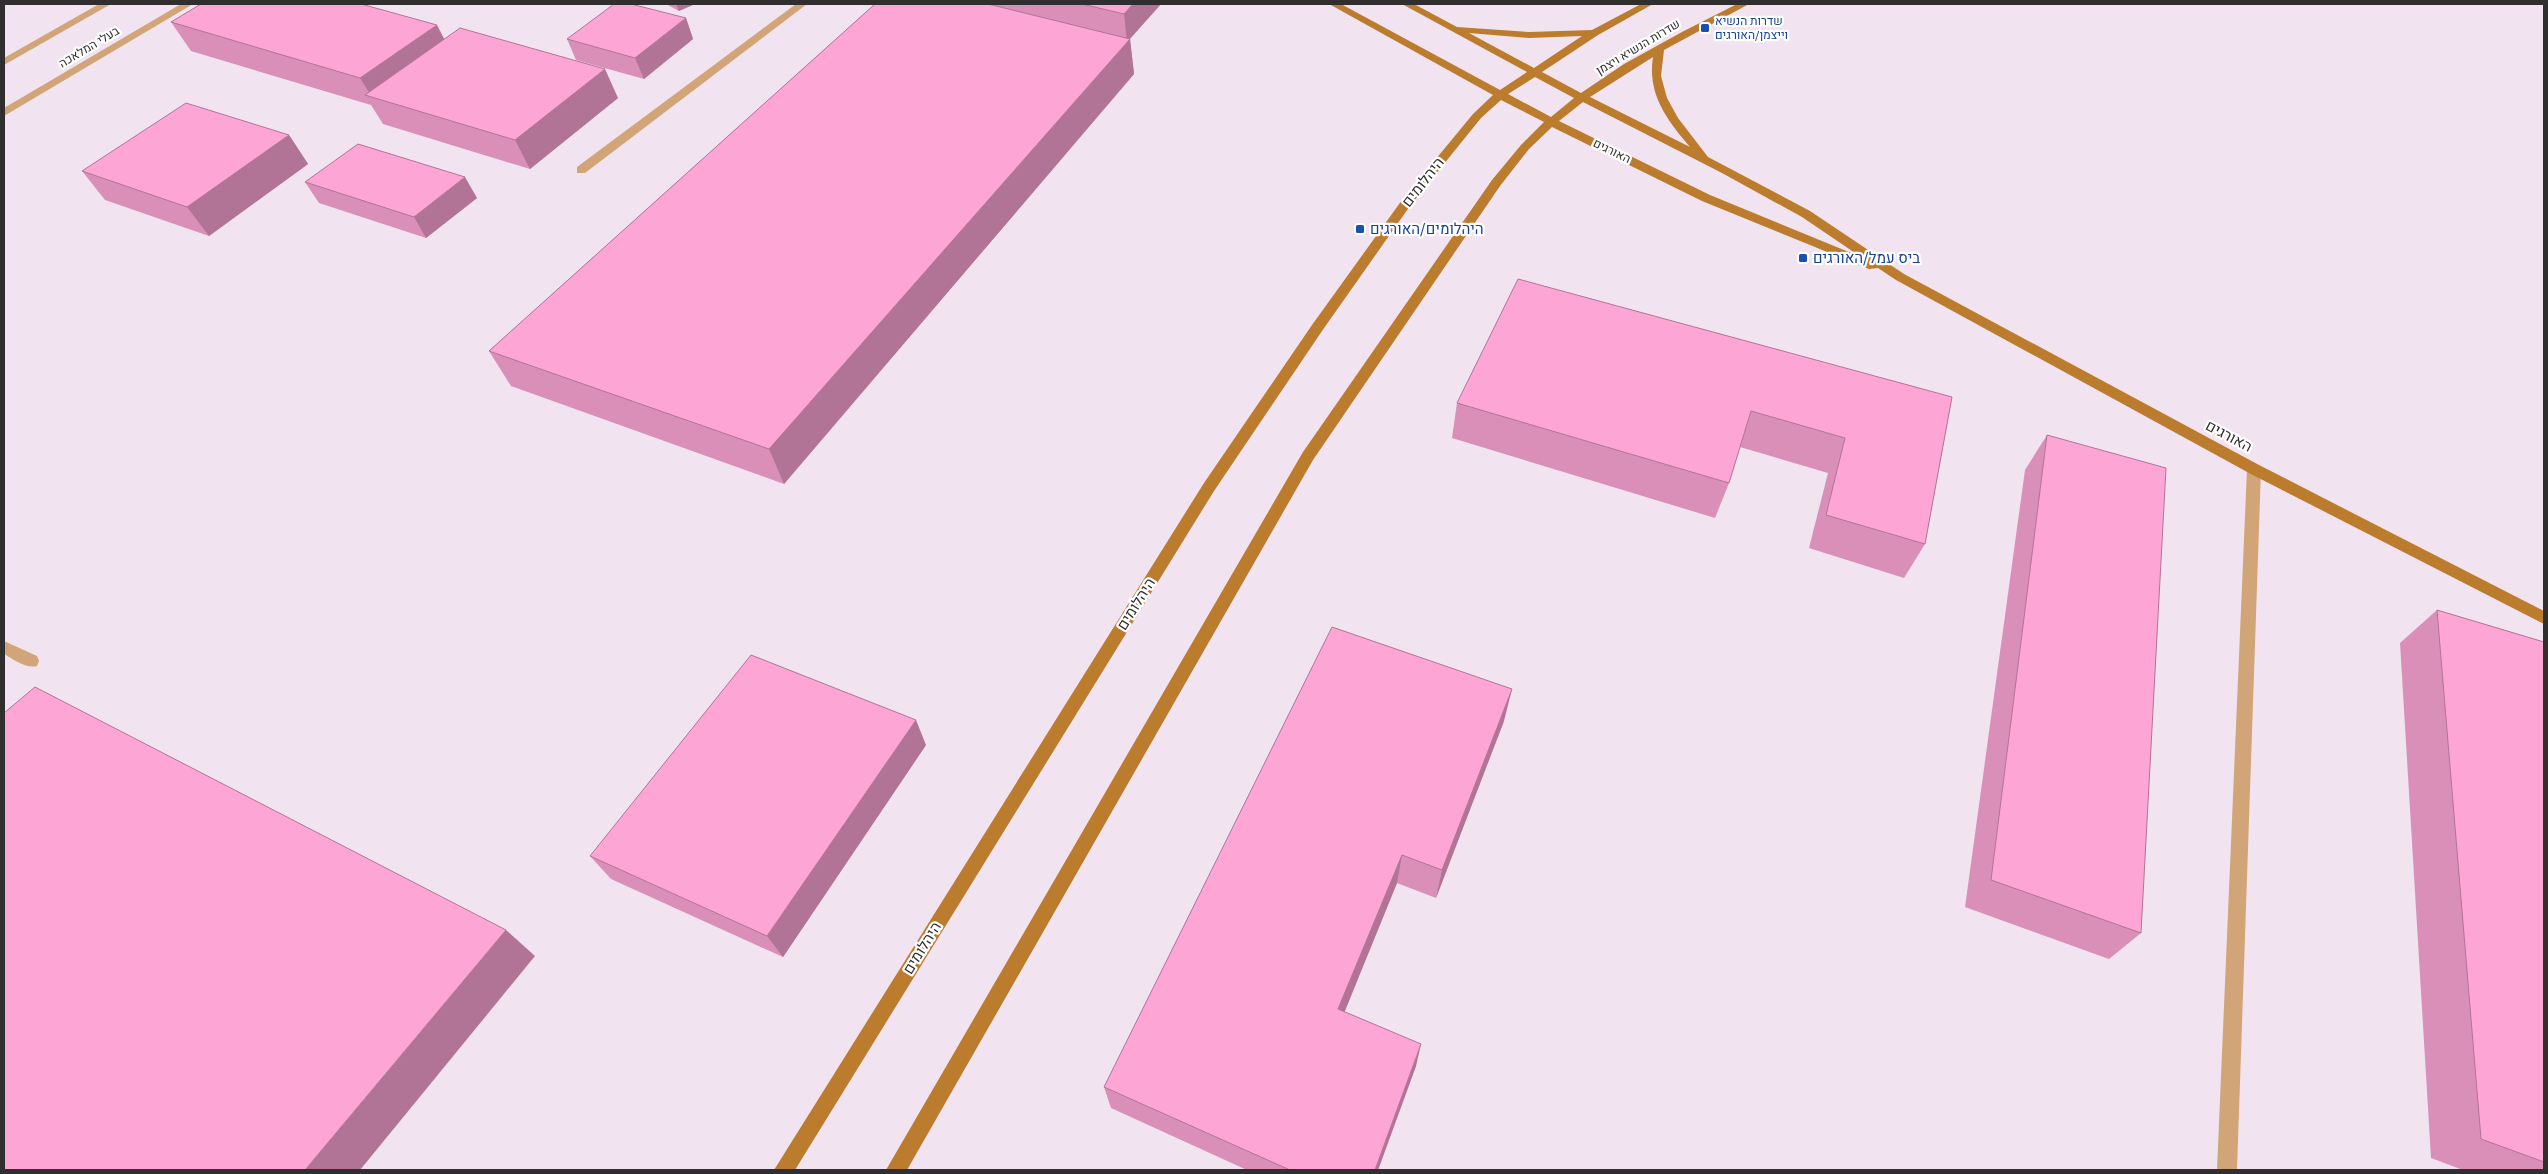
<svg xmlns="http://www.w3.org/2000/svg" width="2548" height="1174" viewBox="0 0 2548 1174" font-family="'IBM Plex Sans',Heebo,sans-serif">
	<rect width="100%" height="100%" fill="#faf1f9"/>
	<rect fill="#f2e3f0" x="4" y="4" width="2540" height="1166"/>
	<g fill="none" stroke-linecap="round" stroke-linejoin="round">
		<g fill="#d1a577" fill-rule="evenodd">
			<path d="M99 4H111L4 65V58Z"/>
			<path d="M796 4H807L585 173H577V167Z"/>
			<path d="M2254 464 2261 469 2237 1170H2217L2247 469Z"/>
			<path d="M4 641 37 656 39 661 37 666C26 669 13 659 4 654Z"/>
		</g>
		<path fill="#d1a577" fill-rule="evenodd" d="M181 4H193L4 116V108Z"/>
		<path fill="#bc7c2e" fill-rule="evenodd" d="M1329 4H1341L1500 90 1527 72 1402 4H1414L1457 27 1529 32 1592 30 1641 4H1653L1598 35 1542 72 1581 93 1624 64 1682 32 1737 4H1749L1664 50 1661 76 1667 98 1678 118 1708 157 1810 211 1904 274 2259 465 2544 611V624L2249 473 1896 280 1878 268 1869 269 1702 201 1552 127 1529 149 1500 186 1313 460 907 1170H886L1303 452 1492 180 1521 145 1544 122 1501 100 1481 118 1410 206 1322 331 1214 491 795 1170H774L1204 483 1312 325 1402 200 1473 114 1493 95ZM1469 33 1529 38 1582 36 1534 68ZM1653 57C1647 94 1667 120 1690 147L1590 97ZM1535 77 1574 98 1551 117 1508 94ZM1583 102 1722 173 1802 217 1861 257 1710 195 1559 121Z"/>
	</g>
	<g fill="#da8fb8">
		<path d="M666 4H695L679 11Z"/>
		<path d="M875 4H1161L1130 39 1134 74 784 484 511 386 489 351Z"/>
		<path d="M686 18 693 39 644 79 576 60 567 39Z"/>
		<path d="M171 22 444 39 618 98 530 169 383 124 371 105 191 51Z"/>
		<path d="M289 135 308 164 209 236 105 200 82 171Z"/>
		<path d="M305 182 477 198 426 238 319 203Z"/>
		<path d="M1952 397 1925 544 1904 578 1809 548 1828 473 1740 447 1729 483 1715 518 1452 438 1457 403Z"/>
		<path d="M2047 435 2141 933 2109 959 1965 907 2025 470Z"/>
		<path d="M2437 610 2544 642V1170H2463L2431 1158 2400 643Z"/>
		<path d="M1504 721 1436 898 1397 883 1344 1012 1416 1066 1378 1170H1247L1111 1108 1104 1087Z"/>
		<path d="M926 745 783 957 611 879 590 856Z"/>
	</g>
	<g fill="#b17496">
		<path d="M676 4H695L679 11Z"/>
		<path d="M1133 4H1161L1127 42 1124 14Z"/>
		<path d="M686 18 693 39 644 79 635 58Z"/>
		<path d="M437 25 452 54 372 97 360 78Z"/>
		<path d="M1130 39 1134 74 784 484 769 449Z"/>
		<path d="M605 69 618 98 530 169 515 140Z"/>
		<path d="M289 135 308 164 209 236 187 207Z"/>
		<path d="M465 177 477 198 426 238 414 217Z"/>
		<path d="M1512 689 1504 721 1436 898 1442 870Z"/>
		<path d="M916 720 926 745 783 957 767 936Z"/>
		<path d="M1402 855 1397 883 1336 1033 1338 1009Z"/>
		<path d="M506 930 535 956 360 1170H305Z"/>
		<path d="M1421 1044 1416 1066 1378 1170H1375Z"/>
	</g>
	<g fill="#fda6d6" stroke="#b17496">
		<path d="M201 4H361L437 25 360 78 171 22Z"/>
		<path d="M614 4H631L686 18 635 58 567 39Z"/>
		<path d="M875 4H988L1130 39 769 449 489 351Z"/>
		<path d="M1082 4H1133L1124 14Z"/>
		<path d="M460 28 605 69 515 140 365 95Z"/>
		<path d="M186 103 289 135 187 207 82 171Z"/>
		<path d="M358 144 465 177 414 217 305 182Z"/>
		<path d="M1518 279 1952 397 1925 544 1826 515 1845 438 1751 411 1729 483 1457 403Z"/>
		<path d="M2047 435 2166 468 2141 933 1991 880Z"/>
		<path d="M2437 610 2544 642V1162L2481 1139Z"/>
		<path d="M1332 627 1512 689 1442 870 1402 855 1338 1009 1421 1044 1375 1170H1290L1104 1087Z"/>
		<path d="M751 655 916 720 767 936 590 856Z"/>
		<path d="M35 687 506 930 305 1170H4V713Z"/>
	</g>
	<g fill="#1a4fb4" stroke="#fff" stroke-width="2">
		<rect x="1700" y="23" width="10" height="10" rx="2.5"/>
		<rect x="1355" y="224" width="10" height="10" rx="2.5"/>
		<rect x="1798" y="253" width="10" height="10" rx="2.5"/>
	</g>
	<g text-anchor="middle" stroke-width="4.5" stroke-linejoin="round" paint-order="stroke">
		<g font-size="12" fill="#164399" stroke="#fff" text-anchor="start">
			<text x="1715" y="25">שדרות הנשיא<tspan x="1715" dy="14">וייצמן/האורגים</tspan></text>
		</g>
		<g font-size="12" fill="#312e30" stroke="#fff">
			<text transform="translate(89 47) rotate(-31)" y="4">בעלי המלאכה</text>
			<text transform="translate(1638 47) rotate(-31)" y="4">שדרות הנשיא ויצמן</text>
			<text transform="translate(1612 151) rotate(26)" y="4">האורגים</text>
		</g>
		<g font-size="15" fill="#312e30" stroke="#fff">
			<text transform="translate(1423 182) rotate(-52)" y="5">היהלומים</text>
			<text transform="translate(2229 436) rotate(28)" y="5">האורגים</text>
			<text transform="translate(1136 604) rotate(-58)" y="5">היהלומים</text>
			<text transform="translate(922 948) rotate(-58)" y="5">היהלומים</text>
		</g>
		<g font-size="15" fill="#164399" stroke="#fff" text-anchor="start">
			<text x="1370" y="234">היהלומים/האורגים</text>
			<text x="1813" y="263">ביס עמל/האורגים</text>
		</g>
	</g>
	<rect width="2548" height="1174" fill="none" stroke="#312e30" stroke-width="10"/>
</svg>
